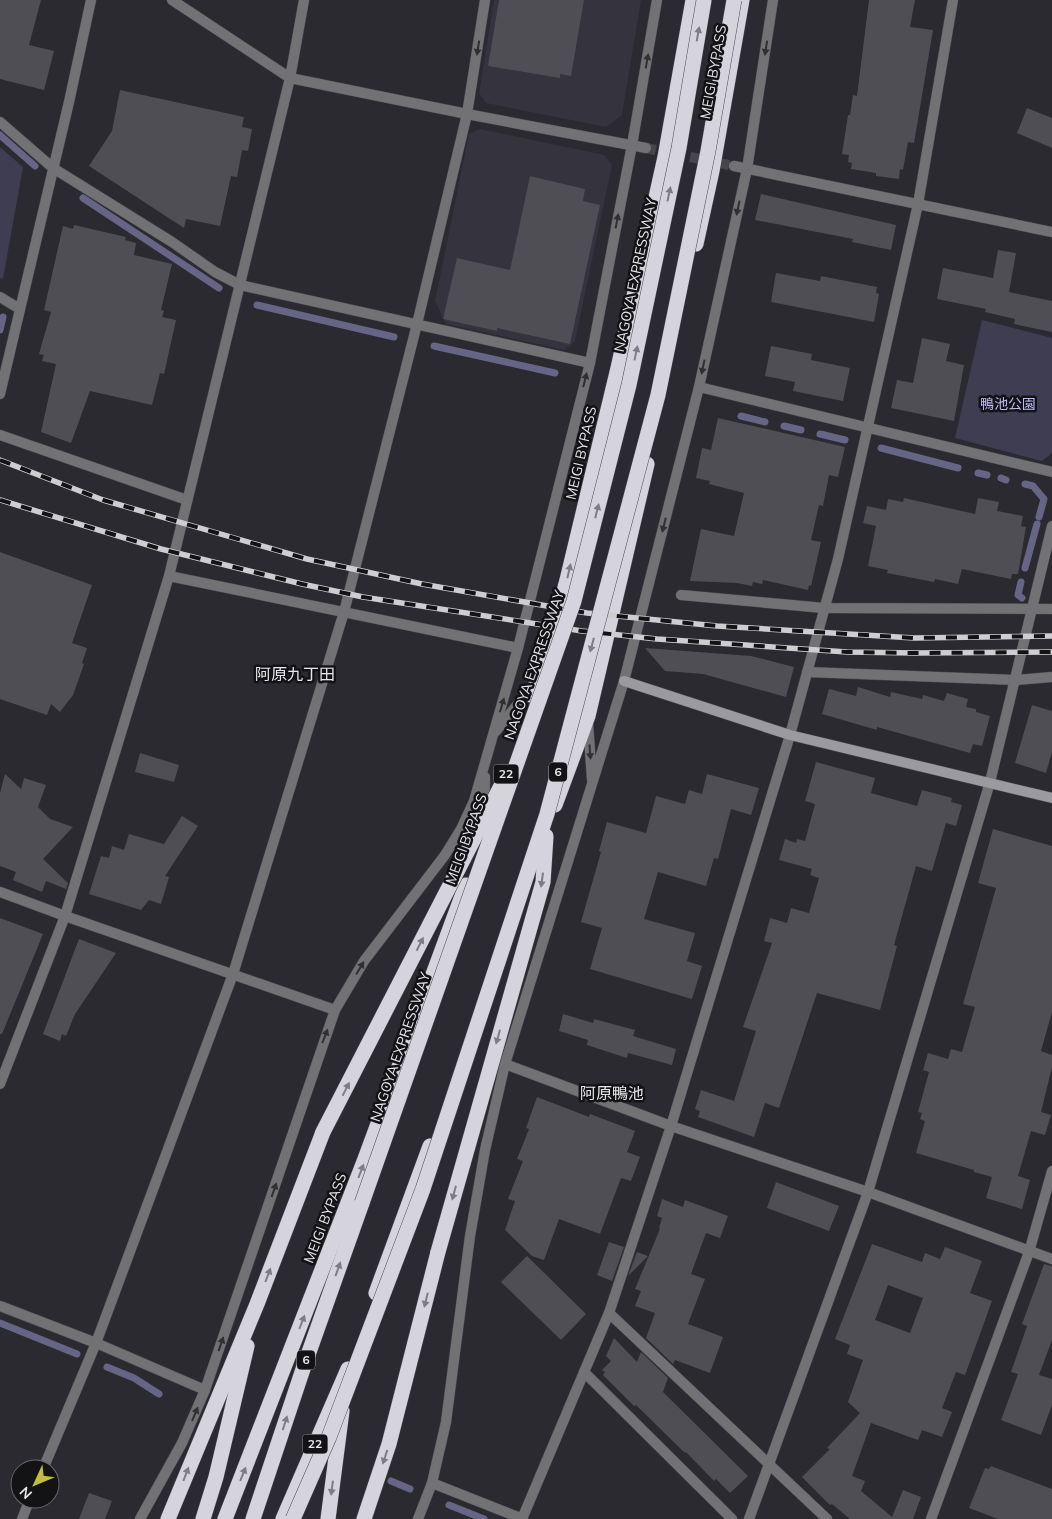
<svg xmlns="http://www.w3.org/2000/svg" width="1052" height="1519" viewBox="0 0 1052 1519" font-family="Mulish,'Noto Sans JP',sans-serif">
	<rect width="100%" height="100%" fill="#2b2a31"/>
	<g fill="#34333e">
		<path d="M494 0H641L622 115 606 127 486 103 479 93Z"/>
		<path d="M480 129 604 155 612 165 575 341 565 350 446 324 435 301 469 134Z"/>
	</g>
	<g fill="#3e3d52">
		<path d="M0 147 23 167 3 279 0 278Z"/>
		<path d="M982 320 1052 338V453L1042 461 955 438Z"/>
	</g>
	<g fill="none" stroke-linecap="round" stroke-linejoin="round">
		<g stroke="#676586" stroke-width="7">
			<path d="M0 135 35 166"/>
			<path d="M83 198 219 288"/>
			<path d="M257 305 394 337"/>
			<path d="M0 330 3 317"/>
			<path d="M434 346 555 373"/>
			<path d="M741 416 765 422"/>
			<path d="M784 426 801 430"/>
			<path d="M820 434 845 440"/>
			<path d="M881 448 958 468"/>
			<path d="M978 473 987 475"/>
			<path d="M1001 478 1006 480"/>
			<path d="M1025 484 1033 486 1044 499 1039 517"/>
			<path d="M1025 568 1037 524"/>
			<path d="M1021 582 1018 595 1022 598"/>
			<path d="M0 1323 77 1354"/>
			<path d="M107 1367 134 1378 159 1394"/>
			<path d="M391 1481 410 1489"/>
			<path d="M449 1505 484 1519"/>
		</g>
	</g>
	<g fill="#4e4e54" fill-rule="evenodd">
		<path d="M0 0H41L29 45 54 51 44 90 0 79Z"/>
		<path d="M499 0H584L571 76 560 74V78L488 66Z"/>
		<path d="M869 0H915L910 27 933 30 914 143 908 142 903 170 900 169 899 179 876 176V173L851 169 852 163 848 162 849 155 842 154 848 115H850L853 95 857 96Z"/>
		<path d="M120 90 244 117 242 127 252 129 248 151 242 150 237 177 231 176 220 226 186 219 184 228 89 166 112 131Z"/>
		<path d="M1027 108 1052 118V148L1017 133Z"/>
		<path d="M530 176 585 189 583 201 600 205 570 344 497 328V331L443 319 457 258 510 270Z"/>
		<path d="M761 194 896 225 891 250 852 242 853 239 755 220Z"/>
		<path d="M74 225 126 237 125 240 136 243 134 255 172 264 161 310 164 311 162 317 176 320 164 374 160 373 152 405 90 391 71 443 41 432 56 364 42 361 44 355 39 354 51 312 44 310 63 226 73 229Z"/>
		<path d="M998 250 1016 253 1009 292 1052 301V332L1014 324 1015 319 985 312 986 309 937 299 943 268 993 278Z"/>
		<path d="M776 273 820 281 821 276 877 287 876 293 879 294 874 322 771 302Z"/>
		<path d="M922 338 950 344 946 361 964 365 954 421 891 408 897 380 913 383Z"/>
		<path d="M771 346 812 354 811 360 850 368 843 401 793 391 795 382 765 376Z"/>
		<path d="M718 418 845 447 838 477 829 475 823 506 819 505 811 540 821 542 811 586 809 585 808 590 763 580 762 584 753 582 752 586 737 583 690 581 701 529 734 536 744 493 709 484 710 481 696 478 702 448 711 450Z"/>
		<path d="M904 498 975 514 978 498 999 502 997 511 1023 516 1021 526 1026 527 1018 574H1012L1011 579 962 569 958 584 935 579 934 582 887 573 888 570 868 566 876 526 863 523 867 506 886 510 888 499 903 502Z"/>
		<path d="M0 552 92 585 72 643 87 648 82 663 84 664 73 695 60 712 51 704 47 715 0 699Z"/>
		<path d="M645 648 751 656 794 667 786 697 703 674 665 671Z"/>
		<path d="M858 687 890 697 891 692 922 699 923 695 944 701 947 693 968 699 966 707 976 709V712L990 716 982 746 973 744 970 753 877 727V730L822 714 829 689 856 696Z"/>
		<path d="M1032 705 1052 711V752L1046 773 1015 763Z"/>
		<path d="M140 753 179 765 174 782 135 772Z"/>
		<path d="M816 762 875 778 871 793 917 806 922 790 952 798 951 802 962 805 956 826 946 823 932 871 916 866 894 945 897 946 880 1010 817 993 779 1108 765 1103 754 1137 698 1117 700 1111 695 1109 701 1090 734 1101 756 1031 743 1027 772 943 764 941 770 918 787 923 791 908 809 913 819 878 810 875 812 869 779 860 785 839 796 843 797 839 805 841 815 804 805 801Z"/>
		<path d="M5 774 21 789 24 778 46 785 38 807 50 819 73 827 43 859 68 883 66 889 46 881 42 892 13 880 16 872 0 866V793Z"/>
		<path d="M707 774 759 788 751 815 731 809 718 859 714 858 706 886 658 872 644 919 695 933 687 961 702 966 692 999 590 969 602 928 581 922 601 852 599 851 607 822 646 833 656 796 685 804 689 790 702 794Z"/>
		<path d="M182 816 198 826 165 876 169 877 161 904 149 900 141 910 89 894 101 856 109 858 112 846 124 850 129 834 164 844Z"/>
		<path d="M993 829 1052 846V1012L1041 1051 1052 1055V1067L1041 1112 1051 1115 1045 1135 1031 1131 1018 1176 1030 1180 1022 1209 986 1198 992 1177 974 1172V1170L916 1153 925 1121 920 1119 922 1113 918 1112 929 1072 923 1070 928 1053 948 1059 951 1049 962 1052 975 1007 963 1004 996 888 978 883Z"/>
		<path d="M0 918 43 934 2 1034H0Z"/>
		<path d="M79 939 116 953 75 1014 66 1036 62 1034 60 1041 43 1034Z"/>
		<path d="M563 1014 593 1023 594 1019 635 1030 633 1036 676 1049 672 1065 628 1053 627 1058 587 1045 588 1040 559 1031Z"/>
		<path d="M537 1097 589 1117 590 1114 635 1131 627 1152 640 1157 631 1181 621 1178 600 1234 559 1219 544 1260 532 1256 505 1230 515 1201 508 1199 523 1161 517 1159 529 1129 526 1128Z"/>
		<path d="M776 1182 839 1206 829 1231 767 1208Z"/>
		<path d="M662 1199 683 1207 685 1200 728 1216 720 1238 706 1233 691 1274 705 1279 688 1324 723 1337 710 1373 675 1360 673 1364 646 1338 655 1313 635 1306 641 1291 635 1289 660 1229 659 1228 662 1218 657 1216Z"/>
		<path d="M609 1242 624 1247 612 1281 597 1275Z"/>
		<path d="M872 1244 922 1262 925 1253 940 1259 945 1247 982 1261 970 1293 992 1301 965 1375 956 1372 942 1408 952 1412 942 1437 922 1430 918 1440 871 1423 852 1476 865 1481 861 1491 892 1517 903 1490 921 1497 913 1519H850L832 1504 830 1505 802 1477 830 1449 827 1448 860 1413 848 1402 863 1360 847 1354 850 1345 835 1339ZM888 1285 923 1298 910 1333 875 1320Z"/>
		<path d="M637 1252 648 1256 628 1276Z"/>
		<path d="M527 1256 586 1314 561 1340 501 1282Z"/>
		<path d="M1044 1264 1052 1266V1340L1039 1375 1052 1379V1405L1041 1435 1001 1420 1018 1374 1011 1372 1027 1326 1022 1324Z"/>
		<path d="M614 1338 637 1362 641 1352 668 1378 663 1392 748 1476 730 1493 716 1479 714 1481 686 1452 685 1453 636 1405 634 1406 603 1375 605 1372 602 1370 611 1361 606 1356Z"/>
		<path d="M991 1466 1052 1489V1519H998L969 1508 985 1468 989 1469Z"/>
		<path d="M89 1493 112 1501 105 1519H79Z"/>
	</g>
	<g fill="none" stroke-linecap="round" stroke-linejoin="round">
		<path stroke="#47464d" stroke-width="10" stroke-dasharray="10 5" stroke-linecap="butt" d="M646 148 734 166"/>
		<defs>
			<g id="street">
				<path d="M172 0 290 78 467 114 646 148"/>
				<path d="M0 122 53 168 172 242 215 272 240 285 590 363"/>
				<path d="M734 166 1052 232"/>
				<path d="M0 297 20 309"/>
				<path d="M699 387 1052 472"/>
				<path d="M0 394 69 102 91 0"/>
				<path d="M0 435 187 500"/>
				<path d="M169 576 518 648"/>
				<path d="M681 595 824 608 1052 609"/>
				<path d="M807 672 1016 680 1052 677"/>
				<path d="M588 722 592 780"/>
				<path d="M496 731 534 684"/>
				<path d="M484 815 485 777"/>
				<path d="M0 892 65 916 335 1010"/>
				<path d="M505 1064 671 1126 868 1192 1052 1259"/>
				<path d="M0 1084 65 916 169 576 290 78 304 0"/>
				<path d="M0 1306 96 1343 205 1390"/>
				<path d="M609 1313 827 1519"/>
				<path d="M584 1372 732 1519"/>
				<path d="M43 1469 96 1343 233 974 344 612 417 324 467 114 485 0"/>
				<path d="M432 1483 523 1519"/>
				<path d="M22 1519 30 1499"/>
				<path d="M140 1519 182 1443 205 1390 335 1010 364 961 445 855 461 829 474 801 518 648 590 363 632 145 657 0"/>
				<path d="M418 1519 432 1483 446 1422 470 1236 485 1150 505 1064 624 681 699 387 747 169 773 0"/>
				<path d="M522 1519 609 1313 671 1126 790 735 838 559 918 204 953 0"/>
				<path d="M749 1519 868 1192 990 782 1052 526"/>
				<path d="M931 1519 1029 1252 1052 1171"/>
			</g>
			<path id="secondary" d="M624 681 790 735 1052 798"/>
			<g id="highway">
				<path d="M696 244 712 171 742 0"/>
				<path d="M533 696 546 658 567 580 618 368 665 157 693 0"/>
				<path d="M555 805 588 716 647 464"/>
				<path d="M376 1293 430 1146"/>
				<path d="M168 1519 257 1304 323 1132"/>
				<path d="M203 1519 216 1477 247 1346"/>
				<path d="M225 1519 365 1159 466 885"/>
				<path d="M253 1519 303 1369 362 1203"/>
				<path d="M283 1519 348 1369"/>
				<path d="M328 1519 342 1411"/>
				<path d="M364 1519 389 1444 438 1252"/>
			</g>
		</defs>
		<use href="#street" stroke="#49484f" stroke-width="11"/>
		<use href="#secondary" stroke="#49484f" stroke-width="11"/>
		<use href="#highway" stroke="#49484f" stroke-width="16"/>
		<use href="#street" stroke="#727275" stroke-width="10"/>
		<use href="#secondary" stroke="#9a9a9f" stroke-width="10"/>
		<use href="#highway" stroke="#d5d4dc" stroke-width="15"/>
		<defs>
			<g id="rail">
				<path d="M0 460 103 500 307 559 422 584 587 613 717 626 914 638 1052 636"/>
				<path d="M0 500 161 549 302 584 363 597 582 631 657 639 847 652 915 653 1052 652"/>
			</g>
		</defs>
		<use href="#rail" stroke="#ceced2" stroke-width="5.5"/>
		<use href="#rail" stroke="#131316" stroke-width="4" stroke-dasharray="11" stroke-linecap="butt"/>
		<defs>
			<g id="highway-bridge">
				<path d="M323 1132 501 786"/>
				<path d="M362 1203 574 601 629 385 679 148 704 0"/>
				<path d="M438 1252 543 882 546 836"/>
				<path d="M293 1519 329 1437 423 1189 547 814 658 395 708 151 734 0"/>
			</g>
		</defs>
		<use href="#highway-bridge" stroke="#49484f" stroke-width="16" stroke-linecap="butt"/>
		<use href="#highway-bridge" stroke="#d5d4dc" stroke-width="15"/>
	</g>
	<defs><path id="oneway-solid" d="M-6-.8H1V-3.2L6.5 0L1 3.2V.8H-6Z" transform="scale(1.25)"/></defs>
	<g fill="#7e7d83">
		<use href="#oneway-solid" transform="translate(698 34) rotate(-80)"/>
		<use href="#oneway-solid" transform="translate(669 194) rotate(-78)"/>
		<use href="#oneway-solid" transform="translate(636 353) rotate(-78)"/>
		<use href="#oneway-solid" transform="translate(597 511) rotate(-76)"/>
		<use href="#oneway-solid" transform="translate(569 571) rotate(-77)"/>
		<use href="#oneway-solid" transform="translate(592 645) rotate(105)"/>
		<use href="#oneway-solid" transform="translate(542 880) rotate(98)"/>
		<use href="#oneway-solid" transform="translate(420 944) rotate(-63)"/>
		<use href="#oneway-solid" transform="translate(498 1037) rotate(106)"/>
		<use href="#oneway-solid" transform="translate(346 1089) rotate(-63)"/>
		<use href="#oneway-solid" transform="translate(361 1171) rotate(-69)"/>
		<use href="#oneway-solid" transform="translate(454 1193) rotate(105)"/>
		<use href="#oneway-solid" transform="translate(338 1269) rotate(-70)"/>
		<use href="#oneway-solid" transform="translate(268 1275) rotate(-69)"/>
		<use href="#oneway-solid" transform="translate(426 1300) rotate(104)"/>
		<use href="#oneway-solid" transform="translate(302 1322) rotate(-69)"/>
		<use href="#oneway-solid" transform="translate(285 1423) rotate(-72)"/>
		<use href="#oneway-solid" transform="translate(385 1457) rotate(108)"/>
		<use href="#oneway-solid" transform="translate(186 1474) rotate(-69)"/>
		<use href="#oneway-solid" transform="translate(243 1474) rotate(-68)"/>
		<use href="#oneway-solid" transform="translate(332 1488) rotate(97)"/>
	</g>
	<g fill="#303032">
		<use href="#oneway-solid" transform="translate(478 48) rotate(99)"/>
		<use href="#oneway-solid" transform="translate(766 48) rotate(99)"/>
		<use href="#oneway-solid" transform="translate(647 61) rotate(-80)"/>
		<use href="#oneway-solid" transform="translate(738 208) rotate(102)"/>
		<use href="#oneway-solid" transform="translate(617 221) rotate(-79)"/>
		<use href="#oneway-solid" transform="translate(703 367) rotate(102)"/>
		<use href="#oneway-solid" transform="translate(585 380) rotate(-76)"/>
		<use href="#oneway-solid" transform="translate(664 525) rotate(104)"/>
		<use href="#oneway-solid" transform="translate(502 705) rotate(-74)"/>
		<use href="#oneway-solid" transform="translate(590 752) rotate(86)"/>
		<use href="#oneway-solid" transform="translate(360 968) rotate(-59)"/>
		<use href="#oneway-solid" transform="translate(325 1036) rotate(-69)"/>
		<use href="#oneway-solid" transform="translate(274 1190) rotate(-71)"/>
		<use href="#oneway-solid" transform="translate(221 1344) rotate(-71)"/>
		<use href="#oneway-solid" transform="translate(195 1414) rotate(-67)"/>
	</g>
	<g text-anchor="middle" stroke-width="5" stroke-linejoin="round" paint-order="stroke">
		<g fill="#131316" stroke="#a7a7aa" stroke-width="1">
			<rect x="549" y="762.5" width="18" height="19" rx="4"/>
			<rect x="493.5" y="764.5" width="25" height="19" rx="4"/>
			<rect x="297" y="1350.5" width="18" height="19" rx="4"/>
			<rect x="302.5" y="1434.5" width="25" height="19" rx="4"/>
		</g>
		<g font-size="12" font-weight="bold" fill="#e6e6ea">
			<text x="558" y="776">6</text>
			<text x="506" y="778">22</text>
			<text x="306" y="1364">6</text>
			<text x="315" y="1448">22</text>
		</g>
		<g font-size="14" fill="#e6e6ea" stroke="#131316">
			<text transform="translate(713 72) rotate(-80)" y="5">MEIGI BYPASS</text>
			<text transform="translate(635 275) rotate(-78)" y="5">NAGOYA EXPRESSWAY</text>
			<text transform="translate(581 453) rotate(-77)" y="5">MEIGI BYPASS</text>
			<text transform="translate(534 665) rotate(-71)" y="5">NAGOYA EXPRESSWAY</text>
			<text transform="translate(466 839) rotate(-70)" y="5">MEIGI BYPASS</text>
			<text transform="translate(400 1047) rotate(-71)" y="5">NAGOYA EXPRESSWAY</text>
			<text transform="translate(325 1218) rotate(-69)" y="5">MEIGI BYPASS</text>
		</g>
		<g font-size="14" fill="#bdbaf4" stroke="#131316">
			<text x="1008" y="409">鴨池公園</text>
		</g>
		<g font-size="16" fill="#e6e6ea" stroke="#131316">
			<text x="295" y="680">阿原九丁田</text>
			<text x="612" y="1099">阿原鴨池</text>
		</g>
	</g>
	<g transform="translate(35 1484) rotate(226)"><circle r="24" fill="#131316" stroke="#67676b"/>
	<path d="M0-4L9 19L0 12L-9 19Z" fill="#c2bd3f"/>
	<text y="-8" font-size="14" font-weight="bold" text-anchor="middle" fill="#e6e6ea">N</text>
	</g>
</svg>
